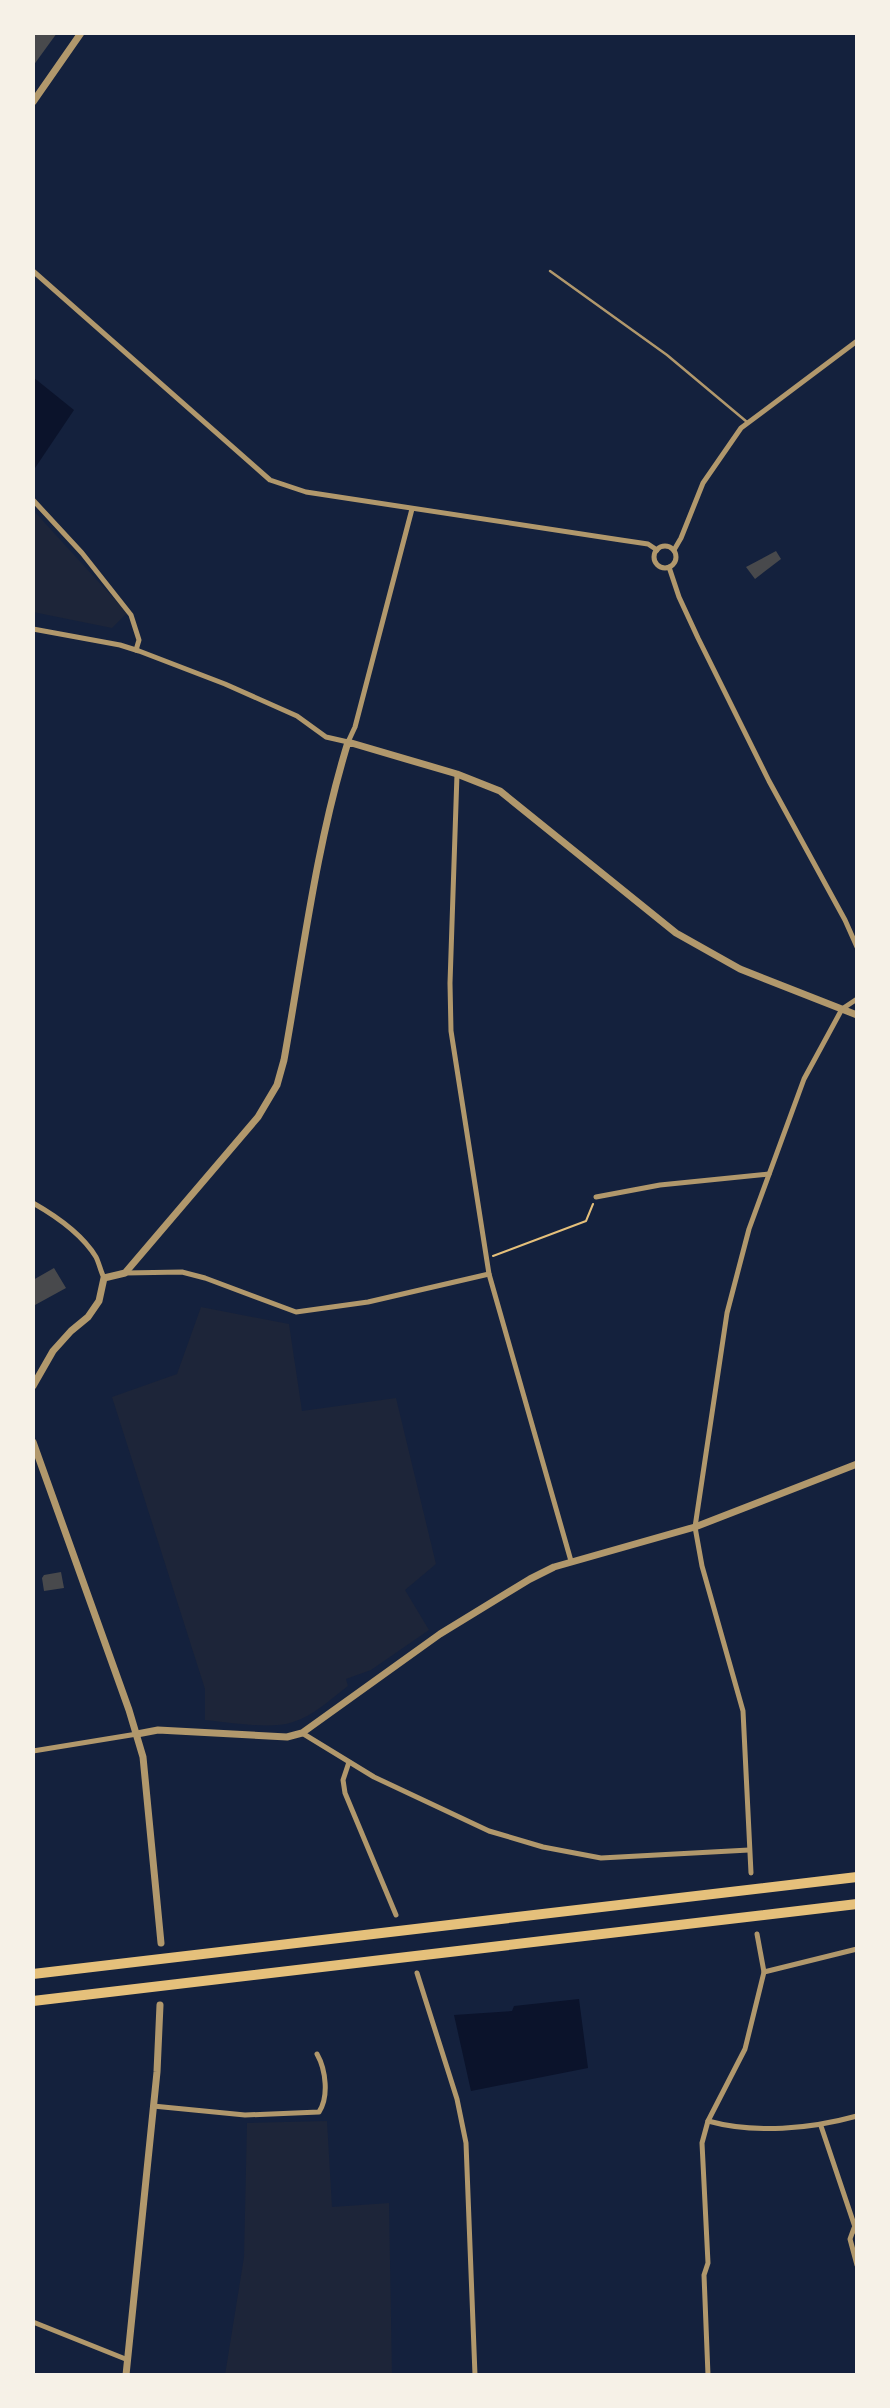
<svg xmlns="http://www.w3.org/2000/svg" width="890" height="2408" viewBox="0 0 890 2408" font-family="Signika,sans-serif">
	<rect width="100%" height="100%" fill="#14213d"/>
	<g fill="#1d2539">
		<path d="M33 510 127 613 112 628 33 612Z"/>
		<path d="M201 1307 289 1324 302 1411 396 1398 436 1564 405 1590 429 1630 371 1670 346 1679 348 1686C331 1699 313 1716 293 1722 270 1730 229 1722 205 1720V1689L112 1397 177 1374Z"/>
		<path d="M327 2121 332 2207 389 2203 392 2375H225L244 2257 247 2123Z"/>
	</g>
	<g fill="#0b132b">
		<path d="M33 377 74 410 33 471Z"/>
		<path d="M579 1999 588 2068 471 2091 454 2015 512 2011 514 2006Z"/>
	</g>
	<g fill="#48494c">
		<path d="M33 33H57L33 66Z"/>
		<path d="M776 551 781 559 755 579 746 567Z"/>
		<path d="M54 1268 66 1288 35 1305 33 1310V1280Z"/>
		<path d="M61 1572 64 1588 44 1591 42 1578 44 1575Z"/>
	</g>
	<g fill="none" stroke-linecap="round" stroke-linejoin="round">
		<path stroke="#e5c07b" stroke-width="2" d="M493 1256 586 1221 593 1204"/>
		<path stroke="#b1986c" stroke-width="2.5" d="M550 271 667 355 747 422"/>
		<g stroke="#b1986c" stroke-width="5">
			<path d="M33 271 270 480 306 492 621 540 648 544 657 550"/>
			<path d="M33 500 82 553 131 615 139 640 136 650"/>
			<circle cx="665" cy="557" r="11"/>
			<path d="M674 550 681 538 703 483 741 428 857 341"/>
			<path d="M669 567 679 597 698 638 769 781 845 920 857 947"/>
			<path d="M33 629 120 645 139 651 225 684 297 716 326 737 348 742 355 727 412 509"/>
			<path d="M457 774 450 983 451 1031 489 1274 571 1561"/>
			<path d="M596 1197 660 1185 769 1174"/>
			<path d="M33 1203C56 1216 82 1234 96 1257 99 1263 101 1272 104 1278"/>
			<path d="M125 1273 182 1272 205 1278 296 1312 368 1302 489 1274"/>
			<path d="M302 1733 374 1777 489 1831 543 1847 601 1858 749 1850"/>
			<path d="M33 1751 137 1734"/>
			<path d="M349 1762 343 1780 345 1793 396 1915"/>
			<path d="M751 1873 743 1711 702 1566 695 1527 727 1313 749 1229 804 1079 842 1009 857 999"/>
			<path d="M764 1972 857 1949"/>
			<path d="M417 1973 457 2099 466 2143 475 2375"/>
			<path d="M153 2106 245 2115 319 2112C329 2097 326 2070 317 2054"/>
			<path d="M708 2121C755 2134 810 2129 857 2116"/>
			<path d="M821 2126 857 2233"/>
			<path d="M854 2228 850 2239 857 2265"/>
			<path d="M33 2322 128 2360"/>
			<path d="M708 2375 704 2275 708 2263 702 2143 708 2121 745 2049 764 1972 757 1934"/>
		</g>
		<g stroke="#b1986c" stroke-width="7">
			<path d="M33 102 81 33"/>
			<path d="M33 1386 53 1351 71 1331 88 1317 99 1301 104 1278 125 1273 258 1117 277 1085 284 1060C303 954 316 846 348 742L457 774 500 791 676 933 740 969 857 1015"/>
			<path d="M33 1442 129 1710 143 1757 161 1943"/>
			<path d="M137 1734 158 1730 287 1737 302 1733 440 1634 530 1579 554 1567 695 1527 857 1464"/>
			<path d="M126 2375 157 2072 160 2005"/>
		</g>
		<g stroke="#e5c07b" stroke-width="10">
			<path d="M33 1974 857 1877"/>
			<path d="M33 2001 857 1904"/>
		</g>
	</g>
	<rect width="890" height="2408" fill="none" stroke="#f6f1e7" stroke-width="70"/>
</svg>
